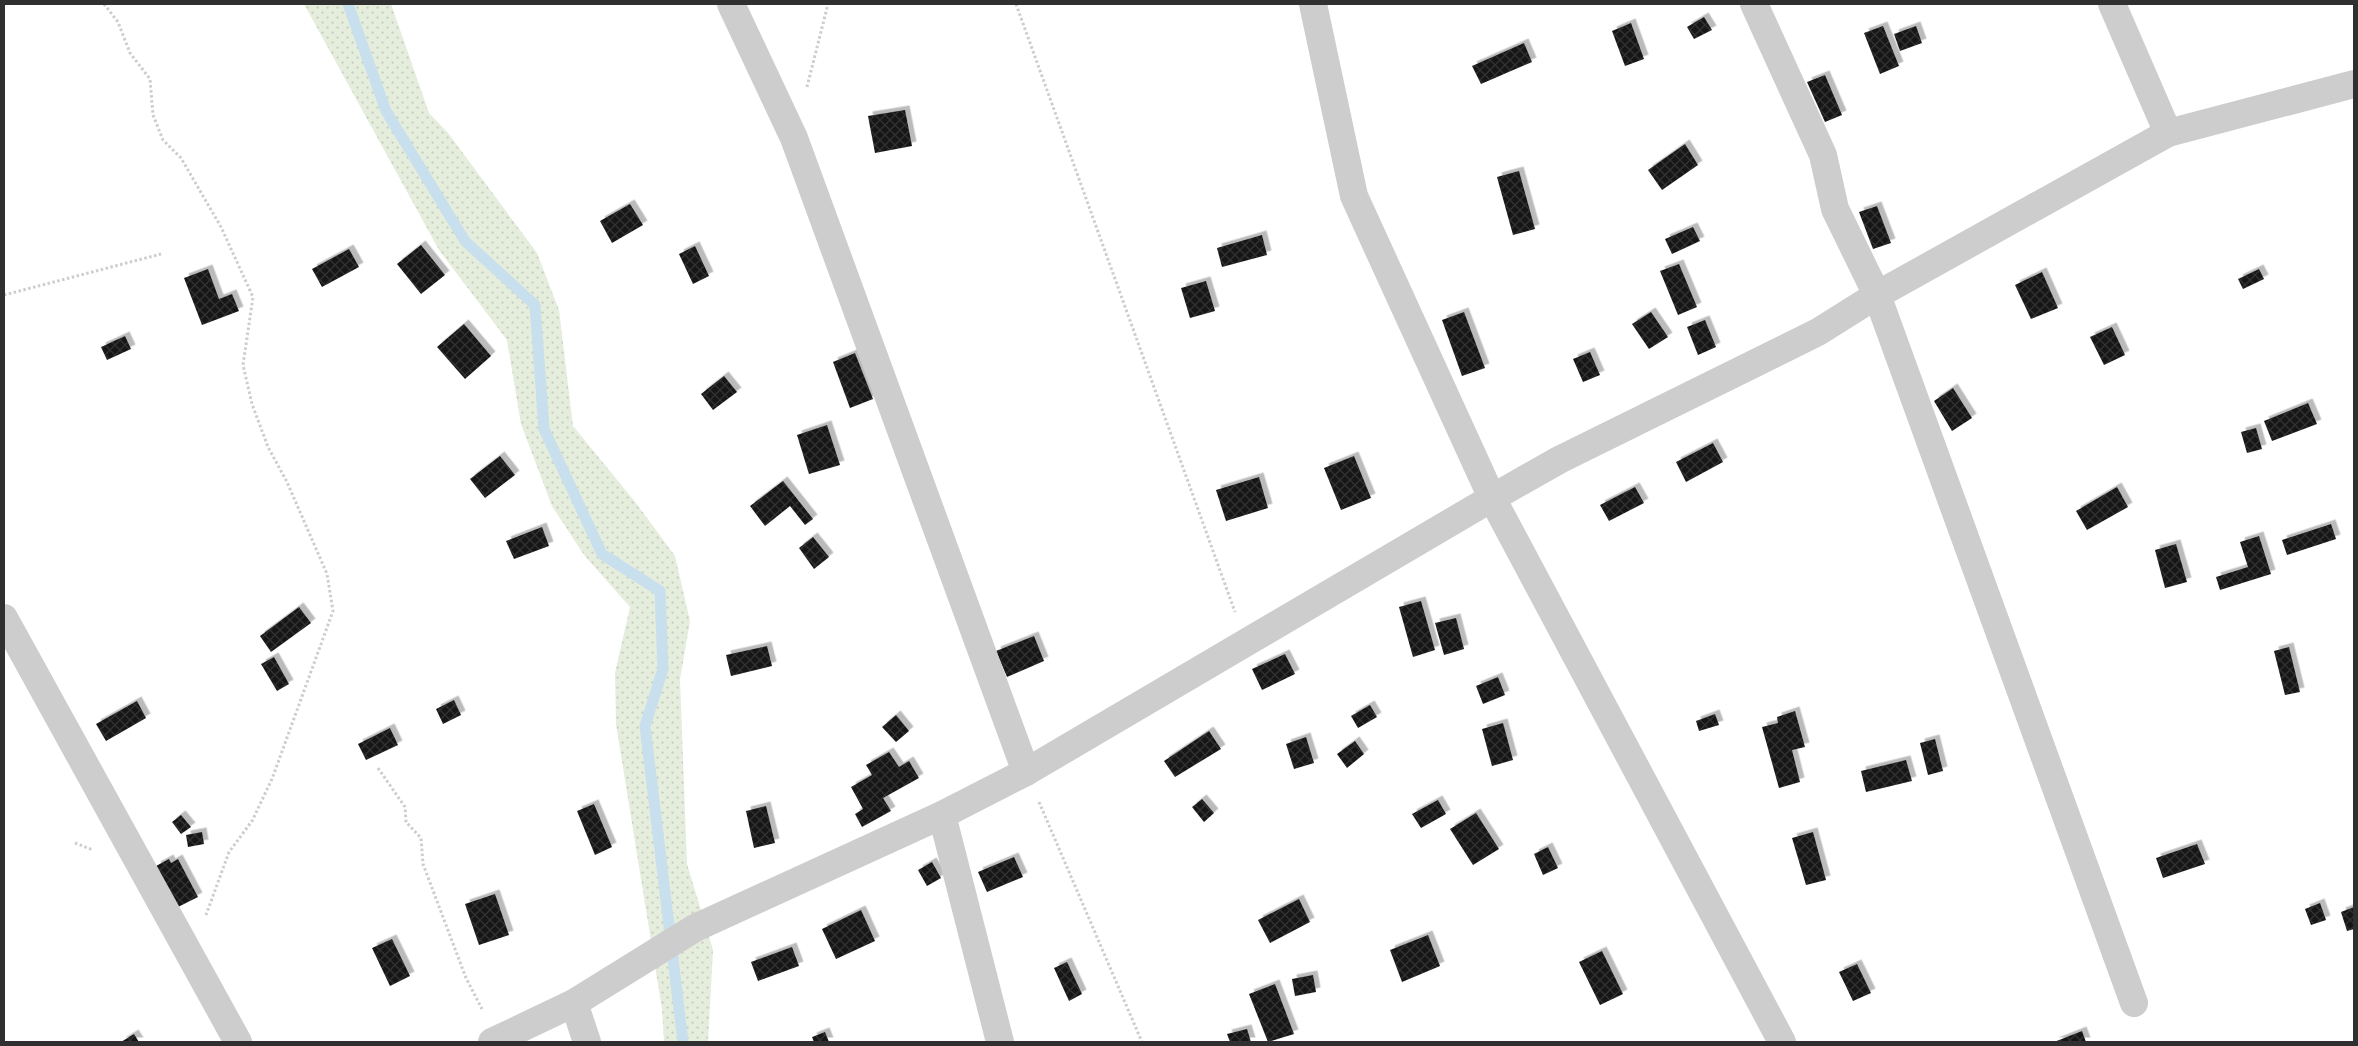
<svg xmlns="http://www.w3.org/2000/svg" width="2358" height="1046" viewBox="0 0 2358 1046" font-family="'Sofia Sans Condensed',sans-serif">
	<defs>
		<pattern id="grass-dots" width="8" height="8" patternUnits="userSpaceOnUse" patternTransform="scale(1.25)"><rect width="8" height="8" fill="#e5eddd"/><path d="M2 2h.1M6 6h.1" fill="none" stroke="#c5ccbe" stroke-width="1.8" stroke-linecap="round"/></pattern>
		<pattern id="building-cross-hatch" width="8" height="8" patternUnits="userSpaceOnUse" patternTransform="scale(1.25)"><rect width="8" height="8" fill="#171717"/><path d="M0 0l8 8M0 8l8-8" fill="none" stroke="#303030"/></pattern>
		<filter id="shadow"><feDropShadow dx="4.5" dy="-4.5" stdDeviation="0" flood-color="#0004"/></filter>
	</defs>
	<rect width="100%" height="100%" fill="#fff"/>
	<path fill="url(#grass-dots)" d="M304 4H391L429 113 448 133 537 253 559 310 573 426 636 503 675 556 690 621 680 679 687 864 713 950 708 1042H664L662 1009 616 724 615 673 630 607 584 555 552 506 521 424 507 340 439 250Z"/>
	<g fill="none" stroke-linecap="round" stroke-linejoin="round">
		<path stroke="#c8dfee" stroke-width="11" d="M348 4 386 111 465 241 535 305 544 429 602 554 660 591 663 669 645 726 683 1042"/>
	</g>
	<g fill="url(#building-cross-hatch)" filter="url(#shadow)">
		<path d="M1704 17 1712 30 1694 39 1687 27Z"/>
		<path d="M1631 23 1644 59 1625 66 1612 31Z"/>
		<path d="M1883 26 1899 66 1880 74 1864 33Z"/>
		<path d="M1916 26 1922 43 1900 51 1894 34Z"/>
		<path d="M1524 43 1532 62 1481 84 1472 66Z"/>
		<path d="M1825 75 1842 115 1825 122 1807 82Z"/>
		<path d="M905 110 912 146 875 153 868 116Z"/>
		<path d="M1685 144 1698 165 1662 190 1648 170Z"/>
		<path d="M1519 171 1535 229 1513 235 1497 177Z"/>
		<path d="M630 204 643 225 612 243 600 221Z"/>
		<path d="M1877 206 1891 243 1873 249 1859 212Z"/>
		<path d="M1693 227 1700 241 1672 254 1665 239Z"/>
		<path d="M1262 235 1267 255 1222 267 1217 248Z"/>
		<path d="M421 245 445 275 421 294 397 264Z"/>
		<path d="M695 246 709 276 693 284 679 254Z"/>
		<path d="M349 249 359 267 322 287 312 269Z"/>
		<path d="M1679 264 1697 307 1678 315 1660 271Z"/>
		<path d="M208 269 219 299 232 294 239 311 202 325 184 278Z"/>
		<path d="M2259 269 2264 279 2243 289 2238 279Z"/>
		<path d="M2042 272 2058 308 2031 319 2015 285Z"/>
		<path d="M1206 281 1215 311 1190 318 1181 288Z"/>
		<path d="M1464 312 1485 368 1462 376 1442 320Z"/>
		<path d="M1651 312 1668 337 1649 349 1632 324Z"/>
		<path d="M1705 320 1716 347 1698 355 1687 327Z"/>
		<path d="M464 324 491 356 465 379 437 347Z"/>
		<path d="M2112 327 2125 355 2104 365 2090 337Z"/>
		<path d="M125 336 131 349 107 360 101 347Z"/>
		<path d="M1590 352 1600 375 1583 382 1573 359Z"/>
		<path d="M855 353 873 399 850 408 833 362Z"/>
		<path d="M724 376 737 392 713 410 701 394Z"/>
		<path d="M1953 388 1972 418 1952 431 1934 401Z"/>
		<path d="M2308 403 2317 424 2272 441 2264 421Z"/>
		<path d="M827 425 840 465 809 474 797 435Z"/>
		<path d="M2256 428 2262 449 2247 453 2241 432Z"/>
		<path d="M1713 443 1723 462 1686 482 1676 462Z"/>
		<path d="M500 456 515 475 485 498 470 479Z"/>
		<path d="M1354 456 1371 498 1341 510 1324 468Z"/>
		<path d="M1259 477 1268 508 1226 521 1216 490Z"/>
		<path d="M783 481 813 519 805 525 790 506 765 526 750 506Z"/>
		<path d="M1635 487 1644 503 1609 521 1600 505Z"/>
		<path d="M2117 487 2128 507 2087 530 2076 511Z"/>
		<path d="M2331 524 2336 539 2287 555 2282 540Z"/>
		<path d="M542 527 549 546 514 559 506 541Z"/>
		<path d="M2259 536 2271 574 2220 590 2216 577 2248 567 2240 542Z"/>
		<path d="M813 537 829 557 814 569 799 548Z"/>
		<path d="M2176 544 2187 582 2165 588 2155 550Z"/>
		<path d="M1421 601 1435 650 1413 657 1399 607Z"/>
		<path d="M299 607 311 623 271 652 260 636Z"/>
		<path d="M1456 618 1464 649 1444 655 1435 623Z"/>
		<path d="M1034 636 1044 661 1007 677 996 651Z"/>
		<path d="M767 646 772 666 731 676 726 655Z"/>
		<path d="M2289 647 2300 692 2285 695 2274 651Z"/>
		<path d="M1285 654 1295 674 1262 690 1252 669Z"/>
		<path d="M274 657 289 684 277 691 261 664Z"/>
		<path d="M1498 677 1505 695 1483 704 1476 686Z"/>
		<path d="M454 700 461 715 443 724 436 709Z"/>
		<path d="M137 701 146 718 106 741 96 724Z"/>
		<path d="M1370 705 1377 717 1358 728 1351 716Z"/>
		<path d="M1795 711 1805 747 1792 750 1800 782 1779 788 1762 727 1778 723 1777 717Z"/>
		<path d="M1715 714 1719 725 1699 731 1696 721Z"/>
		<path d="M896 715 909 731 896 742 882 727Z"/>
		<path d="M1503 723 1513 760 1492 766 1482 729Z"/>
		<path d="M390 728 398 745 366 760 358 744Z"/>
		<path d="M1209 731 1221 749 1175 777 1164 761Z"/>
		<path d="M1306 737 1314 763 1294 769 1286 744Z"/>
		<path d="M1935 739 1943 771 1928 775 1920 743Z"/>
		<path d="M1355 741 1364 754 1347 768 1337 754Z"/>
		<path d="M889 752 899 767 909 761 919 778 883 798 891 811 862 827 855 814 863 809 851 787 872 775 866 765Z"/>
		<path d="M1906 760 1912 781 1866 792 1861 771Z"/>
		<path d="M1202 799 1214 813 1204 822 1192 807Z"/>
		<path d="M1438 800 1446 814 1421 828 1412 814Z"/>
		<path d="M594 804 612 847 595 855 577 811Z"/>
		<path d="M766 806 775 843 754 848 746 811Z"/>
		<path d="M1476 813 1499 849 1473 865 1450 829Z"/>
		<path d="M181 815 191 827 181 834 172 822Z"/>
		<path d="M202 832 204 844 188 847 186 835Z"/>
		<path d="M1813 832 1826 880 1806 885 1792 838Z"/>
		<path d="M2197 844 2205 864 2163 878 2156 858Z"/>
		<path d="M1548 847 1558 868 1543 875 1534 854Z"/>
		<path d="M1014 857 1023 877 987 892 978 872Z"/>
		<path d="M169 859 171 863 178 859 198 897 178 907 156 866Z"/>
		<path d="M932 862 941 878 927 886 918 870Z"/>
		<path d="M495 894 509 935 479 945 465 904Z"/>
		<path d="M1299 899 1310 922 1270 943 1258 920Z"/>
		<path d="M2320 903 2326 920 2311 925 2305 909Z"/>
		<path d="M2354 907V929L2347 931 2341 912Z"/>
		<path d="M861 910 875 941 836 959 822 929Z"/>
		<path d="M1428 935 1440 966 1402 982 1390 950Z"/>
		<path d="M392 939 410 976 390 986 372 948Z"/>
		<path d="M792 947 799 966 758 981 751 962Z"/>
		<path d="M1602 951 1623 994 1600 1005 1579 962Z"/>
		<path d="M1067 962 1082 994 1069 1001 1054 968Z"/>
		<path d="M1857 964 1871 993 1853 1001 1839 972Z"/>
		<path d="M1313 975 1316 992 1295 996 1292 979Z"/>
		<path d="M1275 984 1294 1034 1268 1042 1249 994Z"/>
		<path d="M1247 1029 1251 1042H1230L1227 1034Z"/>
		<path d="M2082 1031 2086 1042H2054Z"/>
		<path d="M825 1032 829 1042H814L812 1037Z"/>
		<path d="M134 1034 139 1042H121Z"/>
	</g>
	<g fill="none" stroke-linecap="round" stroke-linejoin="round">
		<g stroke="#cdcdcd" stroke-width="3" stroke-dasharray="2.5 2.5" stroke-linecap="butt">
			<path d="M104 4 118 22 130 53 150 79 153 115 163 140 181 158 221 227 253 297 243 365 252 404 268 447 287 482 327 574 333 611 272 779 252 821 229 852 206 915"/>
			<path d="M1016 4 1235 612"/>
			<path d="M807 87 828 4"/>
			<path d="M4 295 161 254"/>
			<path d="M378 768 405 807 406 822 421 838 423 864 466 978 482 1009"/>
			<path d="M1039 802 1142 1042"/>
			<path d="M75 843 93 850"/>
		</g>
		<g stroke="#cdcdcd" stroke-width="28">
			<path d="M731 4 794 138 1026 772"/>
			<path d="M1313 4 1354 196 1492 498 1782 1042"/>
			<path d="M1754 4 1823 155 1835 209 1877 295 2134 1003"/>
			<path d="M2112 4 2168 133"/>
			<path d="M4 618 238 1042"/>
			<path d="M942 815 1000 1042"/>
			<path d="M574 1003 587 1042"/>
			<path d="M492 1042 574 1003 695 928 942 815 1026 772 1492 498 1559 460 1818 332 1877 295 2168 133 2354 84"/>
		</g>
	</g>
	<rect width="2358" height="1046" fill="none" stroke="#303030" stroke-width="10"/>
</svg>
